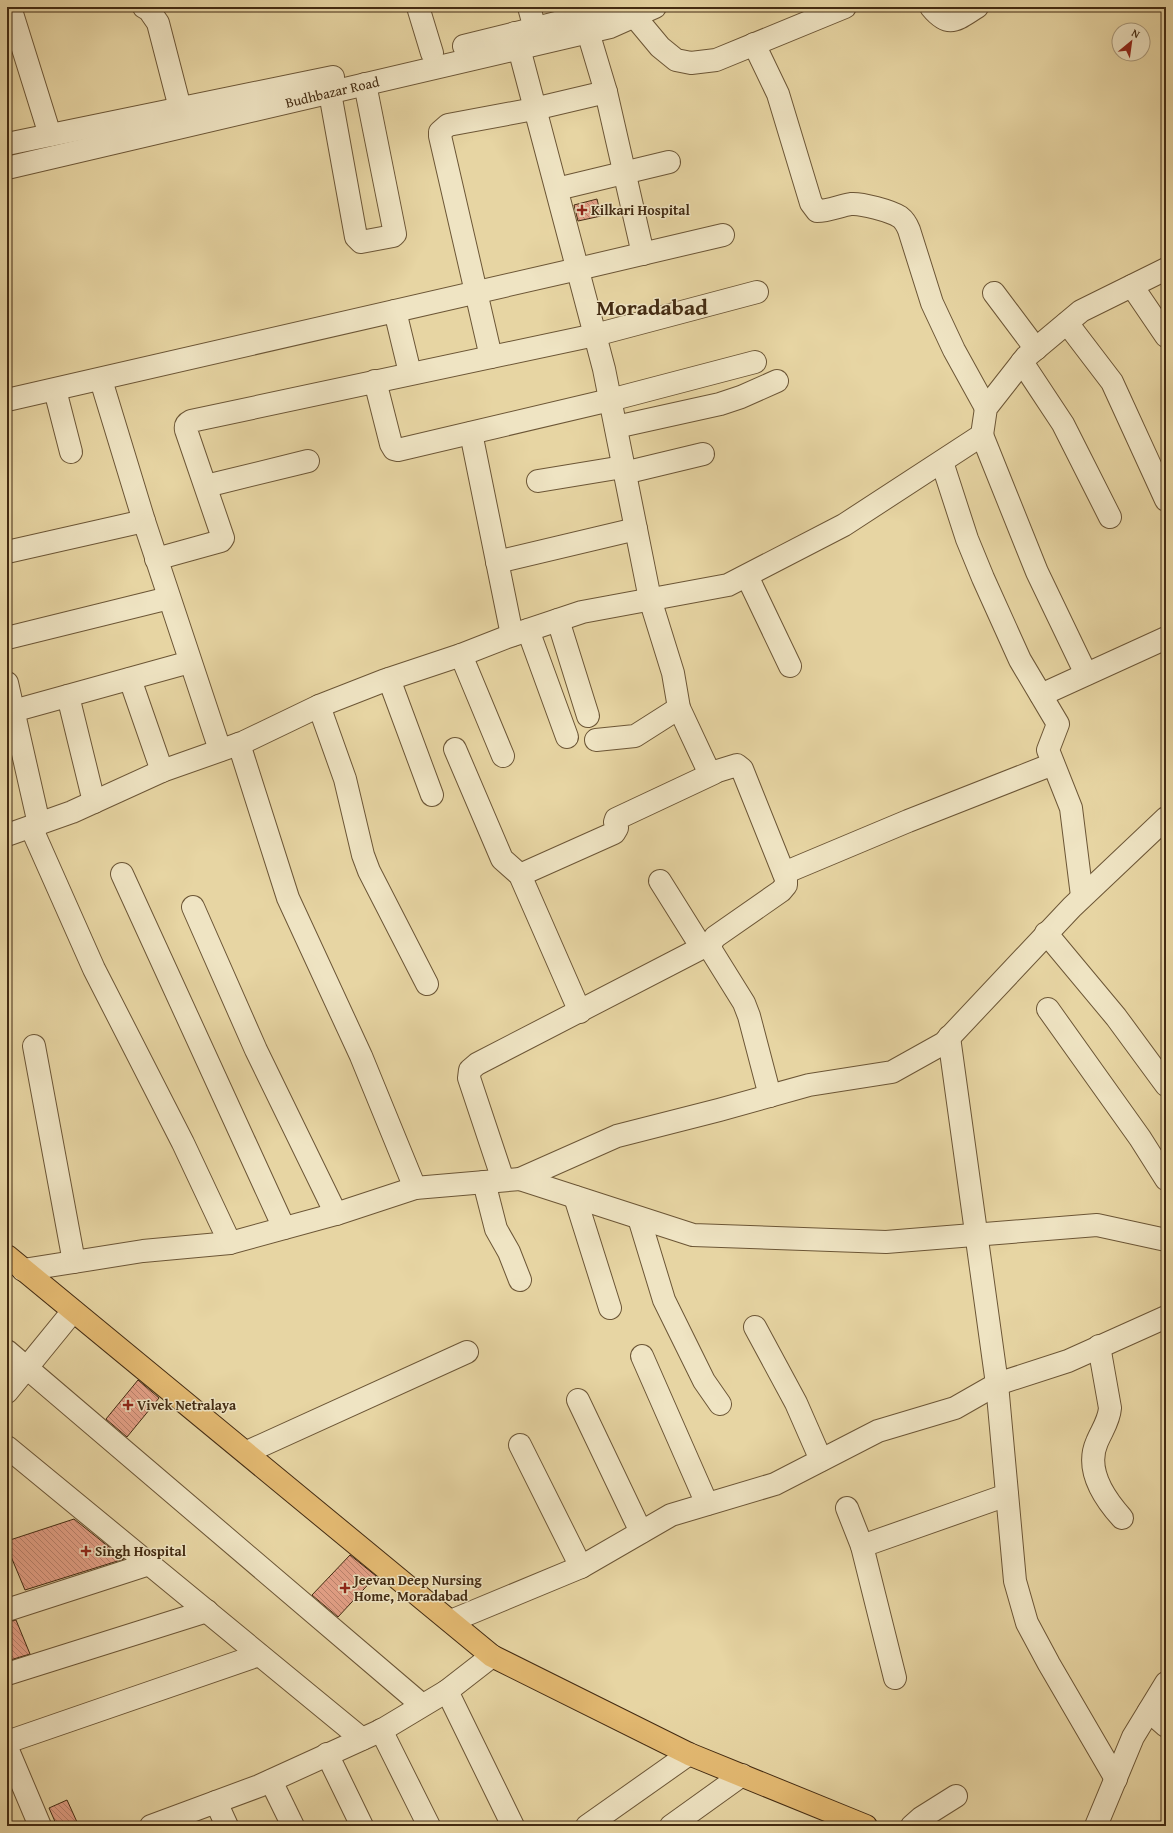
<svg xmlns="http://www.w3.org/2000/svg" width="1173" height="1833" viewBox="0 0 1173 1833" font-family="'Gentium Book Plus',serif">
	<defs>
		<pattern id="building-back-hatch" width="6" height="6" patternUnits="userSpaceOnUse"><rect width="6" height="6" fill="#e5a188"/><path d="M-1 5l2 2M0 0l6 6M5-1l2 2" fill="none" stroke="#bb836e"/></pattern>
	</defs>
	<rect width="100%" height="100%" fill="#e7d5a3"/>
	<filter id="stains"><feTurbulence type="fractalNoise" baseFrequency=".005" numOctaves="4"/><feColorMatrix values="0 0 0 0 .2 0 0 0 0 .09 0 0 0 0 .02 0 0 0 .5 -.17"/></filter>
	<radialGradient id="worn" r=".72"><stop offset=".6" stop-color="#630" stop-opacity="0"/><stop offset="1" stop-color="#630" stop-opacity=".3"/></radialGradient>
	<g fill="url(#building-back-hatch)" stroke="#432b12">
		<path d="M597 199 601 216 578 221 574 205Z"/>
		<path d="M138 1380 159 1398 127 1437 106 1419Z"/>
		<path d="M74 1519 124 1559 25 1590 7 1547V1541Z"/>
		<path d="M350 1555 376 1576 338 1617 312 1595Z"/>
		<path d="M16 1620 30 1654 7 1661V1622Z"/>
		<path d="M67 1800 77 1822 69 1826H57L49 1808Z"/>
	</g>
	<g fill="none" stroke-linecap="round" stroke-linejoin="round">
		<defs>
			<g id="minor">
				<path d="M10 7 50 135"/>
				<path d="M144 7 149 10 158 23 180 108 182 123"/>
				<path d="M418 7 432 53"/>
				<path d="M529 7 535 29"/>
				<path d="M931 7C949 29 956 20 977 7"/>
				<path d="M635 17 660 47 676 60 691 63 716 60 845 7"/>
				<path d="M588 32 606 92 643 254"/>
				<path d="M515 33 604 369 650 599 673 673 679 708 708 770 711 773 737 765 742 769 786 879V885L781 891 715 937 711 943V950L744 1003 749 1016 770 1096"/>
				<path d="M754 44 778 94 811 203 817 211C829 211 839 206 851 204 861 203 891 211 900 217 904 220 907 225 909 230L932 303 954 350 986 408"/>
				<path d="M464 46 596 13 612 7"/>
				<path d="M330 93 356 237 361 242 393 236 395 234 365 84"/>
				<path d="M7 144 333 77"/>
				<path id="s1" d="M7 168 610 27 655 7"/>
				<path d="M557 189 669 162"/>
				<path d="M1132 286 1166 336"/>
				<path d="M994 293 1036 349"/>
				<path d="M395 311 410 373"/>
				<path d="M1067 323 1112 382 1166 500"/>
				<path d="M491 357 440 136V132L448 125 534 109 606 92"/>
				<path d="M1022 362 1063 424 1110 517"/>
				<path d="M101 380 144 521 220 750"/>
				<path d="M375 381 391 444 394 449 398 450 610 400 755 362"/>
				<path d="M55 390 71 452"/>
				<path d="M7 400 578 269 723 235"/>
				<path d="M616 427 720 404 741 397 777 381"/>
				<path d="M471 433 512 635"/>
				<path d="M982 435 1037 572 1086 674"/>
				<path d="M942 462 967 539 983 578 1020 660 1058 724 1048 750 1071 808 1082 896"/>
				<path d="M624 473 703 454"/>
				<path d="M538 481 623 467"/>
				<path d="M206 486 308 461"/>
				<path d="M7 552 144 521"/>
				<path d="M156 559 221 541 223 538 186 430C185 425 187 423 191 421L595 335 757 292"/>
				<path d="M497 562 636 529"/>
				<path d="M747 576 790 666"/>
				<path d="M558 620 588 716"/>
				<path d="M528 630 567 737"/>
				<path d="M7 638 169 598"/>
				<path d="M461 655 503 756"/>
				<path d="M130 679 162 771"/>
				<path d="M389 679 432 795"/>
				<path d="M7 683 39 824"/>
				<path d="M1041 695 1166 638"/>
				<path d="M68 696 94 802"/>
				<path d="M319 706 345 779 363 855 369 871 427 984"/>
				<path d="M13 711 190 662"/>
				<path d="M596 740 635 736 679 708"/>
				<path d="M239 744 288 898 361 1056 415 1188"/>
				<path d="M455 749 502 859 520 875 580 1012"/>
				<path d="M31 827 94 969 183 1143 230 1243"/>
				<path d="M7 835 72 812 162 771 244 742 319 706 383 681 461 655 507 637 582 612 728 585 844 525 982 435 986 408 1026 357 1081 311 1166 269"/>
				<path d="M784 873 908 821 1053 764"/>
				<path d="M122 874 284 1228"/>
				<path d="M520 875 614 833 617 828 615 822 616 819 714 773"/>
				<path d="M660 881 702 948"/>
				<path d="M193 907 256 1050 336 1214"/>
				<path d="M1046 933 1116 1017 1166 1085"/>
				<path d="M1048 1009 1140 1138 1166 1179"/>
				<path d="M949 1037 997 1384 1015 1581 1027 1623 1049 1664 1116 1779"/>
				<path d="M34 1046 74 1262"/>
				<path d="M520 1179 693 1235 886 1242 1097 1225 1166 1240"/>
				<path d="M503 1180 469 1078 470 1070 477 1064 711 943"/>
				<path d="M484 1182 496 1229 509 1252 520 1280"/>
				<path d="M575 1197 610 1308"/>
				<path d="M639 1218 664 1300 704 1381 720 1404"/>
				<path d="M23 1270 143 1251 230 1243 336 1214 415 1188 520 1179 617 1136 719 1110 809 1085 892 1072 944 1043 1072 907 1166 818"/>
				<path d="M755 1327 796 1403 821 1460"/>
				<path d="M1099 1346 1110 1408C1109 1421 1102 1430 1097 1442 1085 1469 1104 1498 1122 1518"/>
				<path d="M7 1351 422 1705"/>
				<path d="M642 1356 707 1504"/>
				<path d="M7 1392 73 1311"/>
				<path d="M578 1400 641 1532"/>
				<path d="M520 1445 581 1567"/>
				<path d="M7 1447 362 1739"/>
				<path d="M247 1452 467 1352"/>
				<path d="M847 1508 862 1546 895 1678"/>
				<path d="M862 1546 1007 1495"/>
				<path d="M7 1610 149 1564"/>
				<path d="M451 1621 581 1567 671 1515 775 1484 878 1431 955 1408 997 1384 1068 1361 1166 1317"/>
				<path d="M7 1674 207 1611"/>
				<path d="M447 1691 513 1826"/>
				<path d="M1149 1711 1166 1726"/>
				<path d="M381 1730 429 1826"/>
				<path d="M7 1742 259 1655"/>
				<path d="M7 1748 40 1826"/>
				<path d="M327 1754 362 1826"/>
				<path d="M271 1781 293 1826"/>
				<path d="M216 1802 227 1826"/>
				<path d="M151 1826 259 1786 382 1730 447 1691 492 1656"/>
				<path d="M587 1826 689 1754"/>
				<path d="M671 1826 742 1775"/>
				<path d="M912 1826 921 1818 956 1796"/>
				<path d="M1096 1826 1133 1737 1166 1683"/>
			</g>
			<path id="major" d="M7 1256 492 1656 689 1754 866 1826"/>
		</defs>
		<use href="#minor" stroke="#6c5636" stroke-width="24"/>
		<use href="#major" stroke="#432b12" stroke-width="24"/>
		<use href="#minor" stroke="#efe4c3" stroke-width="22"/>
		<use href="#major" stroke="#e4ba72" stroke-width="22"/>
	</g>
	<g fill="#8f2418" stroke="#efe4c3" stroke-width="1.5">
		<path d="M580 204h4v4h4v4h-4v4h-4v-4h-4v-4h4z"/>
		<path d="M126 1399h4v4h4v4h-4v4h-4v-4h-4v-4h4z"/>
		<path d="M84 1545h4v4h4v4h-4v4h-4v-4h-4v-4h4z"/>
		<path d="M343 1582h4v4h4v4h-4v4h-4v-4h-4v-4h4z"/>
	</g>
	<g text-anchor="middle" stroke-width="3" stroke-linejoin="round" paint-order="stroke">
		<g font-size="14" fill="#432b12" stroke="#efe4c3">
			<text dy="5" stroke="none"><textPath href="#s1" startOffset="334">Budhbazar Road</textPath></text>
		</g>
		<g font-size="14" font-weight="bold" fill="#432b12" stroke="#efe4c3" text-anchor="start">
			<text x="591" y="215">Kilkari Hospital</text>
			<text x="137" y="1410">Vivek Netralaya</text>
			<text x="95" y="1556">Singh Hospital</text>
			<text x="354" y="1585">Jeevan Deep Nursing<tspan x="354" dy="16">Home, Moradabad</tspan></text>
		</g>
		<g font-size="22" font-weight="bold" fill="#432b12" stroke="#efe4c3">
			<text x="652" y="315">Moradabad</text>
		</g>
	</g>
	<rect width="1173" height="1833" fill="none" stroke="#e7d5a3" stroke-width="24"/>
	<rect x="8" y="8" width="1157" height="1817" fill="none" stroke="#432b12" stroke-width="2"/>
	<rect x="12" y="12" width="1149" height="1809" fill="none" stroke="#432b12"/>
	<g transform="translate(1131 42) rotate(29)"><circle r="19" fill="#efe4c3" stroke="#aa9a7c"/>
	<path d="M0-3L7 15L0 10L-7 15Z" fill="#8f2418"/>
	<text y="-6" font-size="11" font-weight="bold" text-anchor="middle" fill="#432b12">N</text>
	</g>
	<rect width="100%" height="100%" filter="url(#stains)"/>
	<rect width="100%" height="100%" fill="url(#worn)"/>
</svg>
